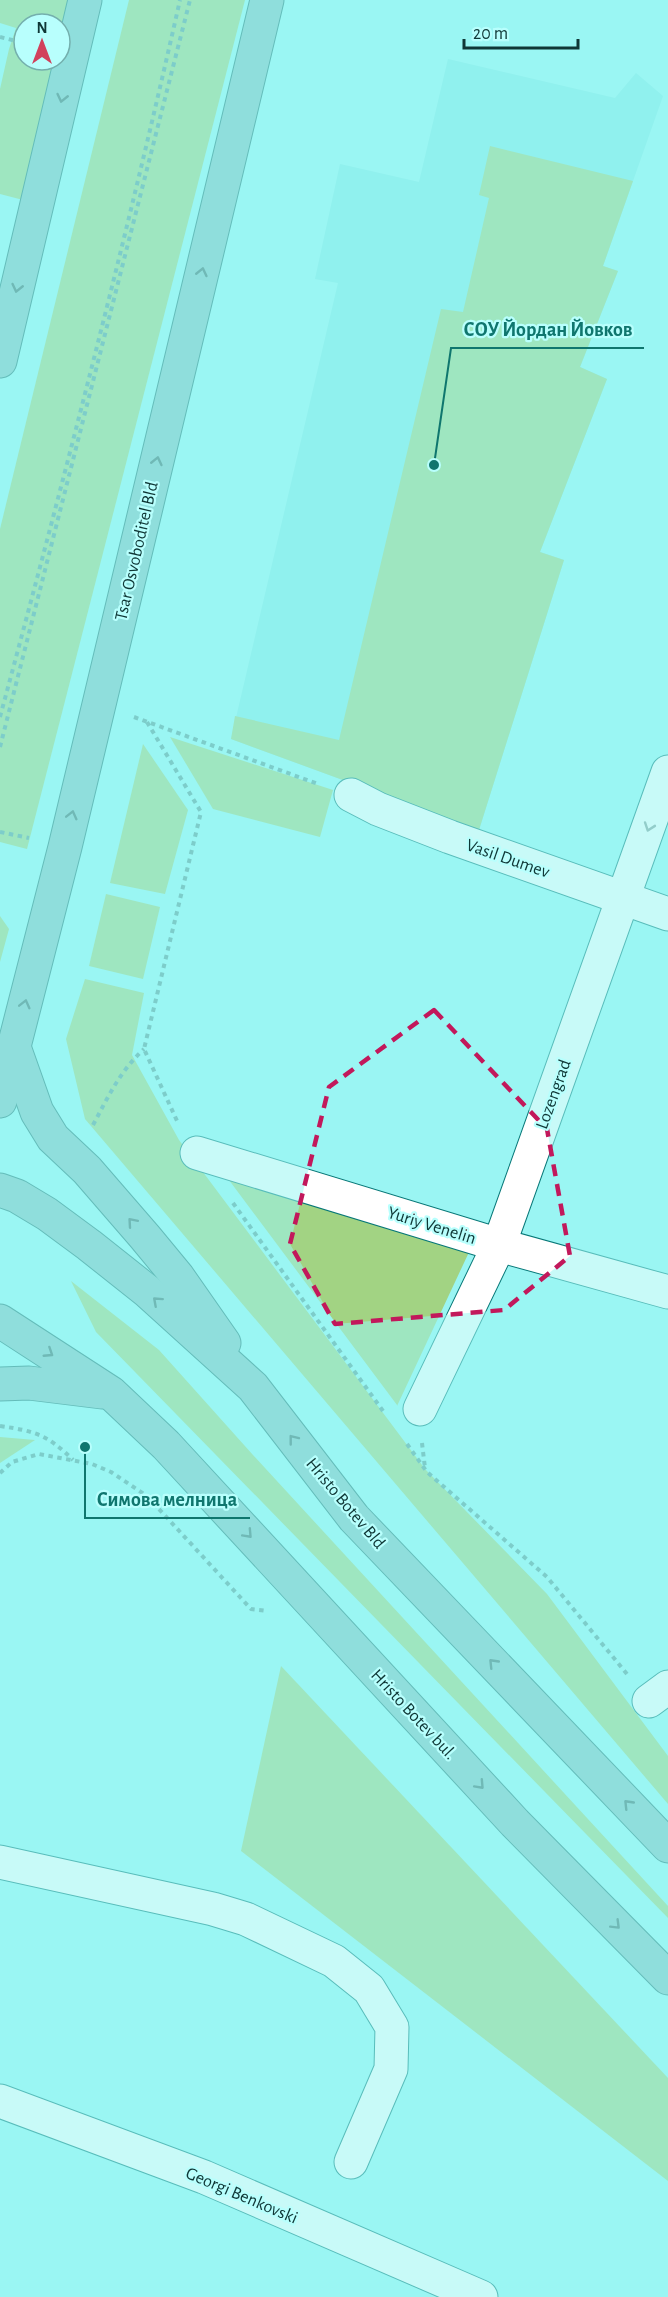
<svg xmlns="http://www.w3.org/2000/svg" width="668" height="2297" viewBox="0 0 668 2297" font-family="'Alegreya Sans',sans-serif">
	<rect width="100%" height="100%" fill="#9af5f3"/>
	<path fill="#84eae8" d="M448 59 615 98 636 73 663 96 603 266 618 271 580 367 607 379 540 552 564 560 479 830 231 739 338 283 315 279 340 164 419 182Z"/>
	<g fill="#a2d383" fill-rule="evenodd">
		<path d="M0 0H74L27 201 0 194V89L9 49 16 28 0 23ZM24 24H60V60H24Z"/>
		<path d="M129 0H245L27 849 0 842V529Z"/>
		<path d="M490 146 633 181 603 266 618 271 580 367 607 379 540 552 564 560 479 830 231 739 235 716 339 740 441 309 463 312 489 198 479 195Z"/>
		<path d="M170 737 333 790 320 837 213 809Z"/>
		<path d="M143 744 188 810 165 894 110 883Z"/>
		<path d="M106 894 160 907 143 979 89 966Z"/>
		<path d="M0 916 9 929 0 962Z"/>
		<path d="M85 979 144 993 132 1055 179 1140 425 1469 547 1594 668 1756V1804L85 1119 66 1039Z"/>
		<path d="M223 1172 470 1250 397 1406V1405Z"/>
		<path d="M71 1281 159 1350 253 1455 668 1906V1918L96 1332Z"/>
		<path d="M0 1437 35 1440 0 1463Z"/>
		<path d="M281 1666 668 2078V2181L241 1851Z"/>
	</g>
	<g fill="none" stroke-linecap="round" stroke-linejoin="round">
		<defs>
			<g id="minor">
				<path d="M351 795 378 809 450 837 668 914"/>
				<path d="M197 1153 499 1245 668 1292"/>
				<path d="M420 1409 499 1245 668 772"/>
				<path d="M649 1701 668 1687"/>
				<path d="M0 1862 213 1909 246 1919 334 1961 369 1989 392 2027 391 2069 351 2162"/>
				<path d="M0 2101 204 2177 481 2297"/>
			</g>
			<g id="major">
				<path d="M0 361 85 0"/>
				<path d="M14 1047 37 1112 53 1138 87 1170 145 1237 178 1277 224 1343"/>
				<path d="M0 1101 65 847 267 0"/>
				<path d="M0 1190 17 1196 47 1214 89 1245 147 1291 253 1387 354 1518 668 1846"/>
				<path d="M0 1321 111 1393 166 1445 515 1823 668 1978"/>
				<path d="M0 1384 29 1383 102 1392"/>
			</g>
		</defs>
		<use href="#minor" stroke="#087878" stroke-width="35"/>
		<use href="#major" stroke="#227776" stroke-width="35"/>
		<g stroke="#599c9a" stroke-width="4" stroke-dasharray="4.5 4.5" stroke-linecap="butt">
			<path d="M0 37 24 43"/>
			<path d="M0 717C64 479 126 240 180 0"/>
			<path d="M134 717 318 784"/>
			<path d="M147 722 201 812 144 1049 178 1123"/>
			<path d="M0 747 190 0"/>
			<path d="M0 832 29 838"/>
			<path d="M93 1125C108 1097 120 1071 144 1049"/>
			<path d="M233 1203 383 1411"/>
			<path d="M0 1426C35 1431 48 1435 73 1460"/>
			<path d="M422 1443 425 1468"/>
			<path d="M407 1444 427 1472 547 1577 627 1674"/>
			<path d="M0 1473 12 1462 39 1454 92 1464 111 1472 147 1496 251 1609 268 1611"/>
		</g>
		<use href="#minor" stroke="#fff" stroke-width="33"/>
		<use href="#major" stroke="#80c2c1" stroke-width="33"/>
	</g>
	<defs><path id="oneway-chevron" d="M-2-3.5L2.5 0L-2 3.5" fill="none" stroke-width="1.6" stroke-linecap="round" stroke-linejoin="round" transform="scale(1.5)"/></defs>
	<g stroke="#3c6f6e">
		<use href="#oneway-chevron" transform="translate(62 98) rotate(103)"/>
		<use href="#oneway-chevron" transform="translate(202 272) rotate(-77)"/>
		<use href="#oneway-chevron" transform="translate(17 288) rotate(103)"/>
		<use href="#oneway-chevron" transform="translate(157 461) rotate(-77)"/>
		<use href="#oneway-chevron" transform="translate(72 815) rotate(-76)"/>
		<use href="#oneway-chevron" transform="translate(25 1004) rotate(-76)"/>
		<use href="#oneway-chevron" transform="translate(132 1222) rotate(-131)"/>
		<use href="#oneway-chevron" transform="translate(157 1301) rotate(-138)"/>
		<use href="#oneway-chevron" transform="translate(49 1353) rotate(33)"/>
		<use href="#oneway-chevron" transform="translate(293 1439) rotate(-128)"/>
		<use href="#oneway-chevron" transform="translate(248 1534) rotate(47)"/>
		<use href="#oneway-chevron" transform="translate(493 1663) rotate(-134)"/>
		<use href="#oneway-chevron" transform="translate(480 1785) rotate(47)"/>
		<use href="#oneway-chevron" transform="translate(628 1804) rotate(-134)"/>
		<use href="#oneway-chevron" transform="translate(616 1925) rotate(45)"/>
	</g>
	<use stroke="#879b9a" href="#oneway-chevron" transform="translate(649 827) rotate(109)"/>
	<path d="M0 0H668V2297H0ZM434 1010 547 1129 570 1256 504 1310 335 1324 290 1244 329 1087Z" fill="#9af5f3" fill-opacity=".55" fill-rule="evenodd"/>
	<path fill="none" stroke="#c2185b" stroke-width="4.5" stroke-dasharray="12 8" stroke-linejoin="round" d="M434 1010 547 1129 570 1256 504 1310 335 1324 290 1244 329 1087Z"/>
	<g text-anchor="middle" stroke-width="4.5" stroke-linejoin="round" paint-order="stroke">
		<g font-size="18" fill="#0f3736" stroke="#b8fffd">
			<text transform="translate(136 551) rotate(-77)" y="6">Tsar Osvoboditel Bld</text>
			<text transform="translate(508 858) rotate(19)" y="6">Vasil Dumev</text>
			<text transform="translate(553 1094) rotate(-70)" y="6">Lozengrad</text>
			<text transform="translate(432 1225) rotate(17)" y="6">Yuriy Venelin</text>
			<text transform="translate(346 1503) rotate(50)" y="6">Hristo Botev Bld</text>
			<text transform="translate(414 1714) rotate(47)" y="6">Hristo Botev bul.</text>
			<text transform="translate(242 2195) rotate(23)" y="6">Georgi Benkovski</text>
		</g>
	</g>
	<path fill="none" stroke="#0f766e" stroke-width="2" d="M434 465L451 348H644M85 1447L85 1518H250"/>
	<g fill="#0f766e" stroke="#b8fffd" stroke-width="2">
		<circle cx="434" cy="465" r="6"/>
		<circle cx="85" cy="1447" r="6"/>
	</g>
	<g font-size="20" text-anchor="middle" font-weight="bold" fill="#0f766e" stroke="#b8fffd" stroke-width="4.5" stroke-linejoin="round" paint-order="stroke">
		<text x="548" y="336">СОУ Йордан Йовков</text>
		<text x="167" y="1506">Симова мелница</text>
	</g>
	<g transform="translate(42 42)"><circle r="28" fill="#b8fffd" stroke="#74afad" stroke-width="1.5"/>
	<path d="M0-4.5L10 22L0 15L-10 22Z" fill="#d1415c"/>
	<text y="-9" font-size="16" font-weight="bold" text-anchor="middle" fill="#0f3736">N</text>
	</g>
	<path d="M464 39v9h114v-9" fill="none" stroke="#0f3736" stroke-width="3"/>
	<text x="473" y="39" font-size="18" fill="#0f3736" stroke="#b8fffd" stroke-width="4.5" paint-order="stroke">20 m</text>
</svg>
